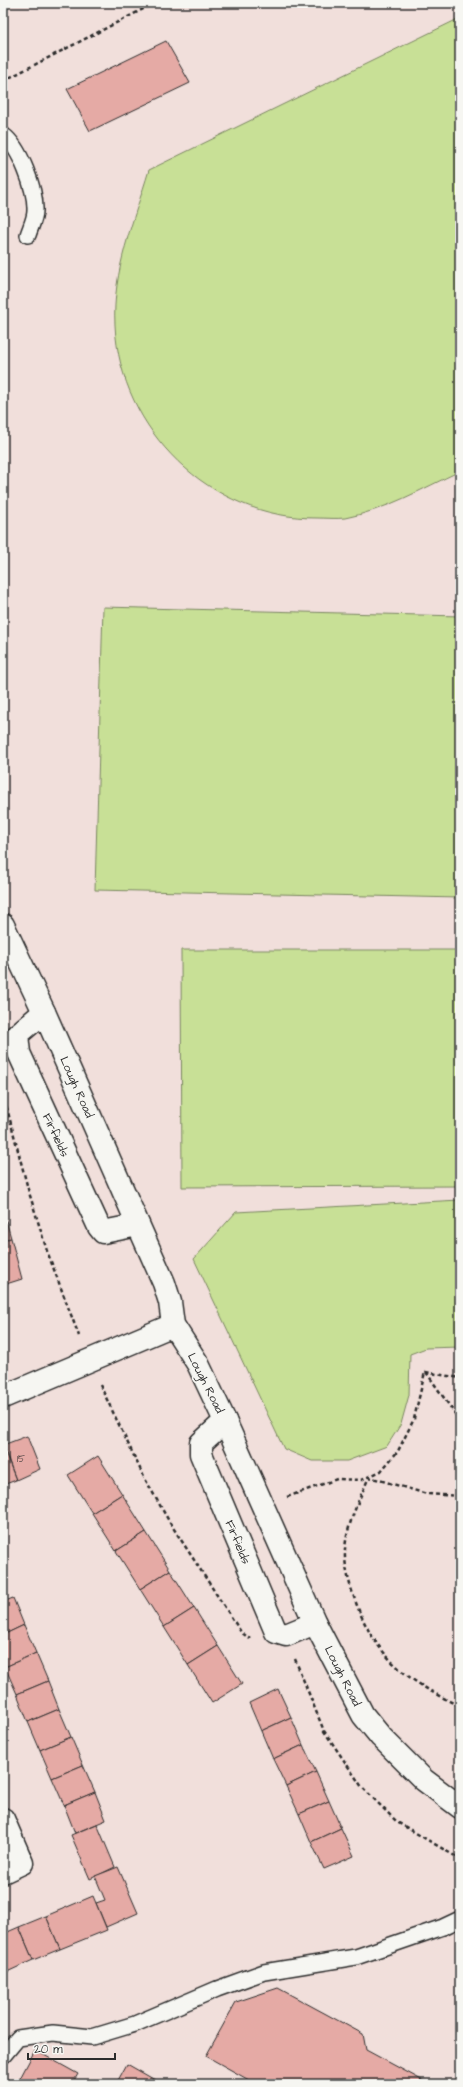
<svg xmlns="http://www.w3.org/2000/svg" width="463" height="2087" viewBox="0 0 463 2087" font-family="'Architects Daughter',sans-serif">
	<rect width="100%" height="100%" fill="#f1dfdb"/>
	<filter id="ink" filterUnits="userSpaceOnUse"><feTurbulence type="fractalNoise" baseFrequency=".025" numOctaves="2"/><feDisplacementMap in="SourceGraphic" scale="8" xChannelSelector="R" yChannelSelector="G"/><feConvolveMatrix kernelMatrix="1 2 1 2 8 2 1 2 1" color-interpolation-filters="sRGB"/></filter>
	<g filter="url(#ink)">
		<g fill="#c8e096" stroke="#7a8660">
			<path d="M460 18V471C422 489 386 510 345 518 336 519 326 518 317 518 211 519 120 431 115 325 112 272 134 220 149 170Z"/>
			<path d="M103 607 460 616V898L95 890Z"/>
			<path d="M181 950H460V1186L182 1187Z"/>
			<path d="M460 1200V1347L426 1348 410 1354 409 1395 401 1424 387 1446 347 1461H312L284 1449 194 1259 236 1212Z"/>
		</g>
		<g fill="#e5aaa5" stroke="#2b2b2b">
			<path d="M166 41 190 83 90 131 67 89Z"/>
			<path d="M3 1210 11 1238 3 1240Z"/>
			<path d="M11 1238 22 1279 3 1285V1240Z"/>
			<path d="M27 1436 40 1469 16 1480 3 1445Z"/>
			<path d="M3 1447 16 1480 3 1485Z"/>
			<path d="M98 1456 122 1494 92 1513 68 1475Z"/>
			<path d="M122 1494 146 1532 116 1551 92 1513Z"/>
			<path d="M146 1532 170 1570 140 1589 116 1551Z"/>
			<path d="M170 1570 194 1608 164 1627 140 1589Z"/>
			<path d="M13 1598 24 1625 3 1635V1602Z"/>
			<path d="M194 1608 218 1646 188 1665 164 1627Z"/>
			<path d="M24 1625 36 1653 5 1667 3 1662V1635Z"/>
			<path d="M218 1646 242 1684 212 1703 188 1665Z"/>
			<path d="M36 1653 48 1681 17 1694 5 1667Z"/>
			<path d="M48 1681 59 1709 28 1722 17 1694Z"/>
			<path d="M278 1689 291 1717 261 1731 249 1703Z"/>
			<path d="M59 1709 71 1737 40 1750 28 1722Z"/>
			<path d="M291 1717 303 1745 273 1759 261 1731Z"/>
			<path d="M71 1737 83 1765 52 1778 40 1750Z"/>
			<path d="M303 1745 316 1772 286 1786 273 1759Z"/>
			<path d="M83 1765 95 1792 64 1805 52 1778Z"/>
			<path d="M316 1772 329 1801 299 1814 286 1786Z"/>
			<path d="M95 1792 106 1820 75 1833 64 1805Z"/>
			<path d="M329 1801 341 1828 311 1842 299 1814Z"/>
			<path d="M97 1824 115 1867 90 1879 71 1835Z"/>
			<path d="M341 1828 354 1856 324 1869 311 1842Z"/>
			<path d="M118 1867 138 1913 106 1927 96 1903 105 1900 95 1876Z"/>
			<path d="M93 1896 107 1930 60 1949 46 1916Z"/>
			<path d="M46 1916 60 1949 33 1960 19 1927Z"/>
			<path d="M19 1927 33 1960 7 1972 3 1963V1934Z"/>
			<path d="M278 1988 363 2034 366 2050 429 2084H256L206 2056 236 2002Z"/>
			<path d="M35 2050 78 2074 72 2084H17Z"/>
			<path d="M127 2064 162 2084H116Z"/>
		</g>
		<g fill="none" stroke-linecap="round" stroke-linejoin="round">
			<defs>
				<g id="lane">
					<path d="M3 135C20 147 36 190 35 211 35 219 30 228 28 235"/>
					<path d="M3 2056 18 2038 53 2033 92 2037 135 2024 217 1989 264 1972 356 1957 443 1927 460 1919"/>
				</g>
				<g id="street">
					<path d="M44 1012 17 1035 19 1053 99 1227 103 1232 138 1225"/>
					<path d="M3 1397 173 1325"/>
					<path d="M225 1421 201 1443V1454L276 1632 286 1635 315 1623"/>
					<path d="M3 1819 22 1863 3 1872"/>
				</g>
				<path id="secondary" d="M3 925 44 1012 164 1283 170 1302 173 1325 198 1364 225 1421 315 1623 363 1715 381 1737 424 1780 460 1807"/>
			</defs>
			<use href="#lane" stroke="#2b2b2b" stroke-width="18"/>
			<use href="#street" stroke="#2b2b2b" stroke-width="25"/>
			<use href="#secondary" stroke="#2b2b2b" stroke-width="25"/>
			<g stroke="#2b2b2b" stroke-width="2.5" stroke-dasharray="4 3" stroke-linecap="butt">
				<path d="M3 81 155 3"/>
				<path d="M3 1093 28 1189 47 1251 79 1336"/>
				<path d="M426 1372 460 1421"/>
				<path d="M100 1385 144 1477 170 1523 241 1632 250 1639"/>
				<path d="M460 1496 427 1494 369 1477C359 1500 347 1524 345 1549 344 1564 349 1583 354 1597 373 1654 407 1682 460 1706"/>
				<path d="M287 1497 337 1479 361 1480 381 1471 398 1451 414 1419 425 1372 460 1378"/>
				<path d="M295 1659 324 1731 362 1787 397 1822 460 1859"/>
			</g>
			<use href="#lane" stroke="#f6f6f2" stroke-width="15"/>
			<use href="#street" stroke="#f6f6f2" stroke-width="22"/>
			<use href="#secondary" stroke="#f6f6f2" stroke-width="22"/>
		</g>
	</g>
	<g text-anchor="middle" stroke-width="3.5" stroke-linejoin="round" paint-order="stroke">
		<g font-size="10" fill="#5a4b4a">
			<text x="21" y="1462">15</text>
		</g>
		<g font-size="12" fill="#2b2b2b" stroke="#f6f6f2">
			<text transform="translate(77 1087) rotate(66)" y="4">Lough Road</text>
			<text transform="translate(56 1135) rotate(65)" y="4">Firfields</text>
			<text transform="translate(206 1383) rotate(63)" y="4">Lough Road</text>
			<text transform="translate(238 1542) rotate(67)" y="4">Firfields</text>
			<text transform="translate(343 1676) rotate(63)" y="4">Lough Road</text>
		</g>
	</g>
	<rect width="463" height="2087" fill="none" stroke="#f6f6f2" stroke-width="16"/>
	<rect x="8" y="8" width="447" height="2071" fill="none" stroke="#2b2b2b" stroke-width="1.5" filter="url(#ink)"/>
	<path d="M28 2053v6h87v-6" fill="none" stroke="#2b2b2b" stroke-width="2"/>
	<text x="34" y="2053" font-size="12" fill="#2b2b2b" stroke="#f6f6f2" stroke-width="3" paint-order="stroke">20 m</text>
</svg>
